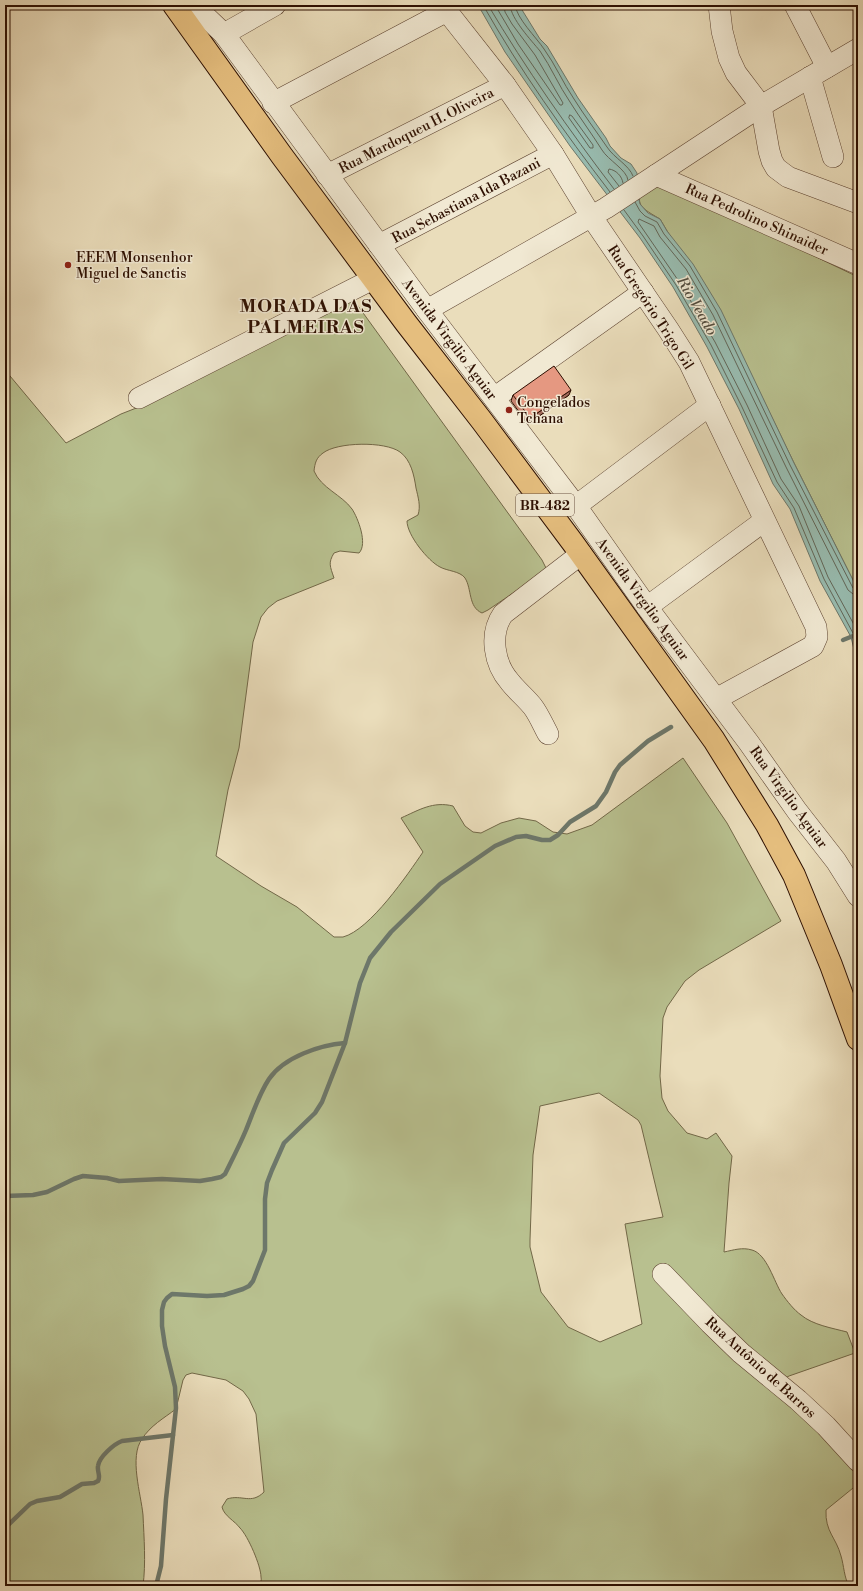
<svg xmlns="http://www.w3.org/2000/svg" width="863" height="1591" viewBox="0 0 863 1591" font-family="'Libre Bodoni',serif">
	<rect width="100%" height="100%" fill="#eaddbb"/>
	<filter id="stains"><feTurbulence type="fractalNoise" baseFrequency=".005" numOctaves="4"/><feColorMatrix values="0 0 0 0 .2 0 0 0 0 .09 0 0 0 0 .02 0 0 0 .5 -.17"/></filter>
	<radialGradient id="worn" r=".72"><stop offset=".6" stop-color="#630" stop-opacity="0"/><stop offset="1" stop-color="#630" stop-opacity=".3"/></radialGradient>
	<g fill="#b8c08f" stroke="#726848" fill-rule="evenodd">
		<path d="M647 178 729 215 858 277V590L794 463 746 364 660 219C636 205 635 204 647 178Z"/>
		<path d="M353 299 542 560 547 570 488 610 482 613C468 607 472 589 465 578 460 571 447 571 440 567 428 561 407 535 407 521L418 515C421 506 418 497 416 488 414 475 411 460 400 452 385 441 337 442 323 453 316 458 315 463 314 471 321 488 342 495 352 509 358 518 368 544 359 553L340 551 334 553C328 563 330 566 334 578L277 601 268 608 261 617 253 642 239 748 228 790 216 856 261 886 297 907 334 937C337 937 340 937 343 937 370 930 408 874 423 852L401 818C419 810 433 801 453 806L465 826 473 832 481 833 501 823 519 818 536 821 553 832 567 834 592 825 683 758 727 823 781 921 699 970 685 981 667 1007 663 1018 662 1037 660 1076 662 1098 668 1111 687 1133 707 1139 716 1133 732 1156 729 1183 724 1252C734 1250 742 1247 752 1250 767 1254 774 1282 782 1294 787 1301 794 1310 801 1315 813 1325 832 1328 847 1332L855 1353 789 1376 769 1387 825 1439 858 1476V1484L826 1510C825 1532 836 1537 841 1556 844 1566 844 1577 849 1586H260C260 1583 262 1580 261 1577 261 1566 248 1536 240 1528 235 1521 224 1516 222 1507L227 1499C242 1494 251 1505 264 1492L256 1414 249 1399 243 1391 226 1380 192 1373 186 1375 183 1380 176 1409C164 1418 150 1426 142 1439 129 1457 141 1494 143 1515 144 1538 146 1563 143 1586H5V370L66 443 121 414 149 403ZM599 1093 638 1120 641 1125 663 1217 625 1224 642 1324 600 1342 568 1327 541 1292 530 1247V1240L533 1155 540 1106Z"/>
	</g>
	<path fill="#98bcb0" stroke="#6d776a" d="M478 5H519L540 39 547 46 578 98 606 138 610 146 621 158 631 164 637 173 639 200 640 204 648 213 660 219 667 231 693 264 721 310 794 463 858 590V666L851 637 820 581 790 509 773 484 739 409 707 347 673 287 640 238 570 146 505 52Z"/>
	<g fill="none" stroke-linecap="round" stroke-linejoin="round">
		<g stroke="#626658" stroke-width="1">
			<path d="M483 5C520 70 564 132 610 192"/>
			<path d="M488 5C526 69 569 130 614 189"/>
			<path d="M495 5 518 44 560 105H562L563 103 535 55 512 24 505 12 504 5"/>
			<path d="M510 5C511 19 531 40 540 51 551 67 559 86 570 102 580 118 592 134 602 150 608 160 627 170 628 180"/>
			<path d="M515 5C517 19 536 37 544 49 555 64 563 83 574 99 584 115 596 131 607 147 614 158 629 165 633 176"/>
			<path d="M570 115 572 116 593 145V148H590L569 118Z"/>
			<path d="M619 186 608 172 609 169C616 170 622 176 623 183"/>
			<path d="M635 202 640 211 645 216 657 222 664 234 690 266 717 312 790 465 853 588 858 590"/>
			<path d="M624 210 643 236 676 285 711 345 742 407 777 482 794 508 824 579 854 635 858 651"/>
			<path d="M858 595 853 594 848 590 786 467 713 315 686 269 660 237 654 226 639 219 638 222 680 283 715 342 747 405 781 479 799 506 828 577 858 632"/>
		</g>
		<g stroke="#6d776a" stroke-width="4.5">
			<path d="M843 640 858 634"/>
			<path d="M5 1196 33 1195 47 1192 74 1179 83 1176 107 1178 119 1181 162 1179 200 1181 212 1179 221 1177 225 1174 229 1166C235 1154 241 1142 246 1130 253 1113 259 1094 269 1079 284 1057 320 1045 345 1043"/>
			<path d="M5 1528 30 1504 37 1501 60 1497 82 1484 94 1483 98 1481C101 1476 97 1472 98 1466 99 1457 114 1444 122 1441L173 1435"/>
			<path d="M156 1586 161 1566 166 1499 176 1408 175 1387 165 1346 162 1326V1310L164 1302 167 1298 172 1294 207 1296 224 1295 243 1289 249 1286 253 1281 265 1250V1199L267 1183 272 1170 284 1143 315 1113 322 1102 345 1043 360 983 370 958 391 932 440 884 495 846 516 837 526 836 542 840H550L558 835 570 822 596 806 606 792 615 772 620 765 648 741 671 727"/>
		</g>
		<defs>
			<g id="minor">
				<path d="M190 5 203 14 224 34 427 310 576 506 647 607 749 743 797 811 836 861 858 896"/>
				<path d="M442 5 505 85 553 154 591 216 668 329 689 362 816 627 817 637 813 646 716 699"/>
				<path d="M719 5 722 31 729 58 736 73 761 106 769 151 772 161 776 168 788 177 858 203"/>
				<path d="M795 5 827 67"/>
				<path d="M224 34 275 5"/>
				<path d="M810 77 833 157"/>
				<path d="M273 103 447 11"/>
				<path d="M327 175 505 85"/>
				<path d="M656 175 858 264"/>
				<path d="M379 245 553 154"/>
				<path d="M427 310 606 208 761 106 858 49"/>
				<path d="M139 398 373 279"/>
				<path d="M494 398 643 292"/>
				<path d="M576 506 710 405"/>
				<path d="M647 607 764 521"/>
				<path d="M548 734C543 725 539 715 533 707 526 698 517 691 510 682 494 664 489 634 503 614L581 554"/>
				<path d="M663 1274 710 1323 741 1353 798 1400 826 1426 858 1461"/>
			</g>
			<path id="highway" d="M174 5 282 156 406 323 482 421 573 543 714 740 767 825 794 875 831 965 858 1039"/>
		</defs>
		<use href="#minor" stroke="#5c4230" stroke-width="22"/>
		<use href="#highway" stroke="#2d0f01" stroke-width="24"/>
		<use href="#minor" stroke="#f1e9d3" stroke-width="21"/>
		<use href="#highway" stroke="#e5be7e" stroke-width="22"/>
	</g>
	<path fill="#c5836f" stroke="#2d0f01" d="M513 395H569L528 424 511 401Z"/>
	<path fill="#a06a5a" stroke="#2d0f01" d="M571 390 569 395 528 424 530 418Z"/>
	<path fill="#e59881" stroke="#2d0f01" d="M554 366 571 390 530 418 513 395Z"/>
	<g fill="#8f2418" stroke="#f1e9d3" stroke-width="1.5">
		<circle cx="68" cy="265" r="4"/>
		<circle cx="509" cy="410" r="4"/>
	</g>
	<g text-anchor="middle" stroke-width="3" stroke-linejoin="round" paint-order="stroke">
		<rect fill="#f1e9d3" stroke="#685040" stroke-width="1" x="516" y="494" width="58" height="22" rx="3"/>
		<g font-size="13" font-weight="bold" fill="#2d0f01">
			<text x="545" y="510">BR-482</text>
		</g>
		<g font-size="14" fill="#2d0f01" stroke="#f1e9d3">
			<text transform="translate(416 130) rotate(-27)" y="5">Rua Mardoqueu H. Oliveira</text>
			<text transform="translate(466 200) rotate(-28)" y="5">Rua Sebastiana Ida Bazani</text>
			<text transform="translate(757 219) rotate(24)" y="5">Rua Pedrolino Shinaider</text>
			<text transform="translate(651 307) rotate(57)" y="5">Rua Gregório Trigo Gil</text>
			<text transform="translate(450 339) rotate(53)" y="5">Avenida Virgilio Aguiar</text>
			<text transform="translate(643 599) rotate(54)" y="5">Avenida Virgilio Aguiar</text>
			<text transform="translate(789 797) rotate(54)" y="5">Rua Virgilio Aguiar</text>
			<text transform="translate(761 1367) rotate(42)" y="5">Rua Antônio de Barros</text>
		</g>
		<g font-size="14" fill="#2d0f01" stroke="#f1e9d3" text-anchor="start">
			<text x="76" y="262">EEEM Monsenhor<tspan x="76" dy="16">Miguel de Sanctis</tspan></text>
			<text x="517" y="407">Congelados<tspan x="517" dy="16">Tchana</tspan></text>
		</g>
		<g font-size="15" font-style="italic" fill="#524c3e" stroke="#f1e9d3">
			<text transform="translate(697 306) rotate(60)" y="5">Rio Veado</text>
		</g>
		<g font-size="18" font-weight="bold" letter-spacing="1" fill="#2d0f01" stroke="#f1e9d3">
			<text x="306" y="312">MORADA DAS<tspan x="306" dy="21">PALMEIRAS</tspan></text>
		</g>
	</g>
	<rect width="863" height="1591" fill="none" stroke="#eaddbb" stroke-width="20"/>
	<rect x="6" y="6" width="851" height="1579" fill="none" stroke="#2d0f01" stroke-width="2"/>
	<rect x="10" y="10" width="843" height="1571" fill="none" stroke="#2d0f01"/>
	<rect width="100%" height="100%" filter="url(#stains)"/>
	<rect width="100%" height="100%" fill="url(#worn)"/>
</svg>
